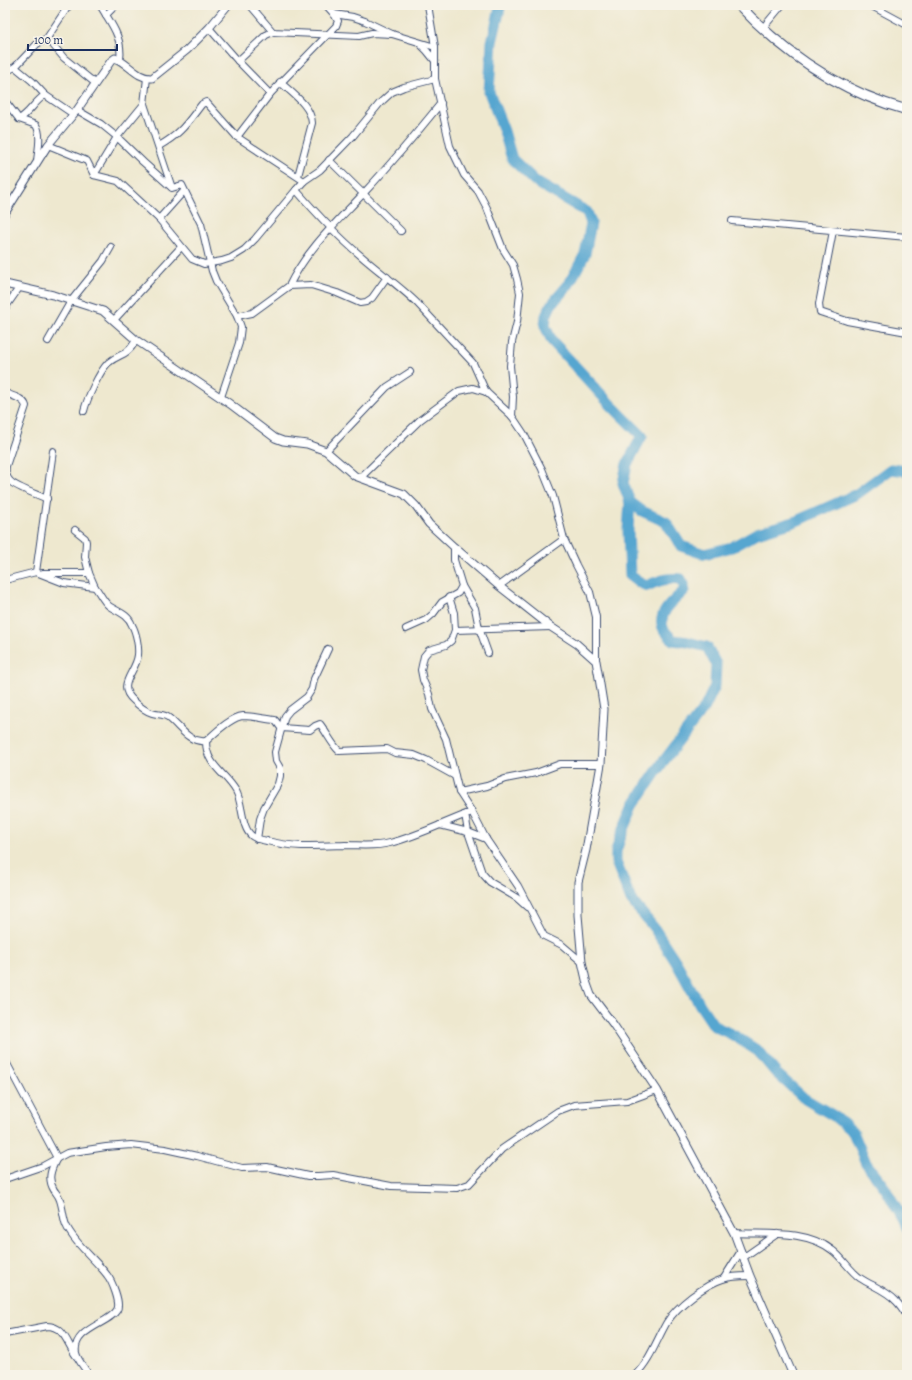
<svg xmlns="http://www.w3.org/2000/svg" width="912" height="1380" viewBox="0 0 912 1380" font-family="Alegreya,serif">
	<rect width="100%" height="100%" fill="#f7f3e8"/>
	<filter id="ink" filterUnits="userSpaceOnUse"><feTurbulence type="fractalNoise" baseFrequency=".025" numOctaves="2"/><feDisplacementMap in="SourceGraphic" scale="8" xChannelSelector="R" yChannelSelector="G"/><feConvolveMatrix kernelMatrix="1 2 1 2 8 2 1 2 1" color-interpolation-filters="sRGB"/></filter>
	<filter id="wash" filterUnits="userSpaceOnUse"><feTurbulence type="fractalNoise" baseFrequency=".012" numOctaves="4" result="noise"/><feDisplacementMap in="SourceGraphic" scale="16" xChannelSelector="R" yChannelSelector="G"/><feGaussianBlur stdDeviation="0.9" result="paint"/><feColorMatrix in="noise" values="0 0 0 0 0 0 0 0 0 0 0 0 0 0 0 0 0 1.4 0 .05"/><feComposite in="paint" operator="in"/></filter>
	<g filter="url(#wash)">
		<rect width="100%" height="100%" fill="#eee8cf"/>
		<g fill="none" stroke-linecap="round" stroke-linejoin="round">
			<g stroke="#56a6d0" stroke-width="11">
				<path d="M499 5 500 8 492 42 489 92 504 131 512 159 536 182 587 212 591 223 585 254 569 284 551 305 546 316 545 326 552 341 610 404 642 436 627 464 623 483 630 502 642 511 666 522 681 546 704 554 732 547 757 533 794 522 826 508 857 494 891 469 907 471"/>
				<path d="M630 502 628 530 630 575 640 583 647 586C657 581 669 577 681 579L684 584V591C674 600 655 615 664 630 667 634 670 637 673 640L688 642 707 647 716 664 715 686 705 707 663 762 634 805 621 836 616 851V862L631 900 654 928 676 962 700 1005 714 1026 733 1035 758 1051 776 1073 805 1099 834 1116 853 1132 866 1163 885 1188 903 1219 907 1228"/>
			</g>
		</g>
	</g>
	<g filter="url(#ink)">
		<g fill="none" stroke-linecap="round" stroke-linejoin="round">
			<defs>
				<g id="minor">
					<path d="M100 5C111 24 123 37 120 60"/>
					<path d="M250 5 273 32 359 36 372 33 392 34"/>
					<path d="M326 5 334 14 353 17 365 21 392 34 435 47"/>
					<path d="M428 5 435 47V79L450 146 464 175 478 191 487 208 503 249 513 265 517 279 520 293 517 322 512 342 510 366 513 397 512 416"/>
					<path d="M870 5 907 25"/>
					<path d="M106 15 116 5"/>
					<path d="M209 28 238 61 270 94"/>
					<path d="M762 29 782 5"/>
					<path d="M47 38 64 58 95 83"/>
					<path d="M419 43 427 51 435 61"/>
					<path d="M238 61 266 35 273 32"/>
					<path d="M15 67 32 81 45 95 73 114"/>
					<path d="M5 72 15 67 37 44 47 38 69 5"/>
					<path d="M147 78 144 104 172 188 182 185 201 224 212 271 216 281 237 316 241 327 239 343 221 397"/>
					<path d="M280 82C293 94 311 106 312 123L298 176"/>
					<path d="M5 101 19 119 36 125C42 135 38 150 37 161"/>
					<path d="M77 110 101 124 117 137 143 162 171 187"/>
					<path d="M19 119C30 113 34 102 45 95"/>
					<path d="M237 137 270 94 336 26 338 21 334 14"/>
					<path d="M48 145 87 161 94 175 118 181 159 219 192 259 204 264 222 261 231 258 244 250 255 239 296 190 304 181 320 170 353 136 380 103 392 92 404 87 435 79"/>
					<path d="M159 146C181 134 187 123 202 104L206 102 237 137 304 181"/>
					<path d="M329 160 401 231"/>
					<path d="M94 175 117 137 144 104"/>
					<path d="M296 190C316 213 336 235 360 255 379 272 400 286 418 304L473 363 486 392 512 416 524 434 542 469 553 496 564 539 576 565 590 592 596 617V661"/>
					<path d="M159 219 184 191"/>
					<path d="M732 221 907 237"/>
					<path d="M833 231 819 304 820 312 847 321 907 332"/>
					<path d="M289 286C307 249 336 223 363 194 390 165 416 134 441 103"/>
					<path d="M5 308 19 288"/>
					<path d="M237 316 252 313 289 286 311 285 337 293 360 303 366 302 372 298 387 277"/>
					<path d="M114 320 181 247"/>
					<path d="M48 341 71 301 103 261 111 247"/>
					<path d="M5 393C12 396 24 398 26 406L6 466C5 472 6 477 10 481 15 487 39 495 47 499"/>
					<path d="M84 411C87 399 99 372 108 363 121 352 126 358 136 340"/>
					<path d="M326 451 387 387 410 372"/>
					<path d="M360 478 420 420 459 391 473 388 486 392"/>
					<path d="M75 530 85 538 86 542 85 557 89 573"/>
					<path d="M36 572 53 451"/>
					<path d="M43 573H89L95 587"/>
					<path d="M5 580 36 572 64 583 95 587C100 593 103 601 109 606 118 612 128 614 132 625 136 632 139 646 138 655 136 673 115 685 134 701 139 706 146 711 152 713 158 715 165 714 169 718 181 728 189 743 206 741 206 766 225 772 236 791 243 803 241 828 252 836 256 839 262 840 267 841 294 848 318 846 345 845 360 845 375 847 390 843 418 836 445 822 472 812"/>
					<path d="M462 586 475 608 479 628 488 653"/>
					<path d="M499 586 564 539"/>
					<path d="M449 597 454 613 455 630 451 641 446 645 429 650 424 656 421 670 423 680 429 694 432 709 446 739 459 792 472 812 486 839 518 886 544 936 562 945 582 962"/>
					<path d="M406 629 426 620 433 614 442 602 458 593 462 586 454 560V547"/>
					<path d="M455 630 551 627"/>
					<path d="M206 741C215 733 231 717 243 716 253 716 265 719 275 720L281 728 310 730 315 726 320 724C327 733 331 743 339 751L387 749 395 753 414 755 426 760 455 776"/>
					<path d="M459 792 487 786 505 779 536 773 560 764H601"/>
					<path d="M465 814 468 832 482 873 490 882 517 898 527 907"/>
					<path d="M440 825 468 832 486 839"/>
					<path d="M257 839 260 819 264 808 278 784 280 776V768L276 761 275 752 285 716 290 710 307 697 312 689 314 679 328 649"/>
					<path d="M5 1060 57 1158C51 1169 47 1179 54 1190 56 1193 59 1196 60 1200 63 1209 63 1217 66 1225 74 1243 95 1259 107 1275 112 1281 121 1303 117 1310 109 1324 72 1329 76 1353 78 1361 85 1368 89 1375"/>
					<path d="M5 1179 43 1166 67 1153 106 1147 131 1145 165 1149 197 1156 242 1168 267 1167 308 1176H318L333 1175 391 1186 457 1188 469 1184 502 1149 558 1111 574 1105 627 1101 657 1090"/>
					<path d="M734 1233C766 1235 805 1229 832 1250 843 1258 849 1270 860 1278 872 1286 886 1290 896 1301 900 1305 904 1311 907 1316"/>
					<path d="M744 1257 777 1234"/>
					<path d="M724 1278 741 1251"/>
					<path d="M5 1334 47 1326C65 1326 67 1345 77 1357"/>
					<path d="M635 1375C650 1361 657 1339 667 1322 677 1306 704 1285 723 1279 731 1276 741 1276 750 1276"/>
				</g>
				<g id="tertiary">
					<path d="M5 213 48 145 77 110 111 61 115 58C128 63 137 79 152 78L187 50 209 28 228 5"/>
					<path d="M5 284 53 295 103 311 136 340 230 404 275 438 283 441 307 444 326 451 355 476 404 494 416 506 429 524 454 547 499 586 551 627 577 644 596 661 599 678 604 709 601 764 586 850 578 882V915L582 962 587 984 591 995 613 1024 657 1090 734 1233 750 1276 793 1375"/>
				</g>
				<path id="primary" d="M739 5C785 54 842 92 907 110"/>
			</defs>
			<use href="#minor" stroke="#3b4b6f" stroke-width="8"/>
			<use href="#tertiary" stroke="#3b4b6f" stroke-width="9"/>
			<use href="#primary" stroke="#3b4b6f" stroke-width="11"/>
			<use href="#minor" stroke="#fff" stroke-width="6"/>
			<use href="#tertiary" stroke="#fff" stroke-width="7"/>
			<use href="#primary" stroke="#fff" stroke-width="9"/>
		</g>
	</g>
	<rect width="912" height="1380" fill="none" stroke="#f7f3e8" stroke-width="20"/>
	<path d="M28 44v6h89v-6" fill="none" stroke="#1b2f5e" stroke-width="2"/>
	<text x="34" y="44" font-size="12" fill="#1b2f5e" stroke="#f7f3e8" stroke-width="3" paint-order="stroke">100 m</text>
</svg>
